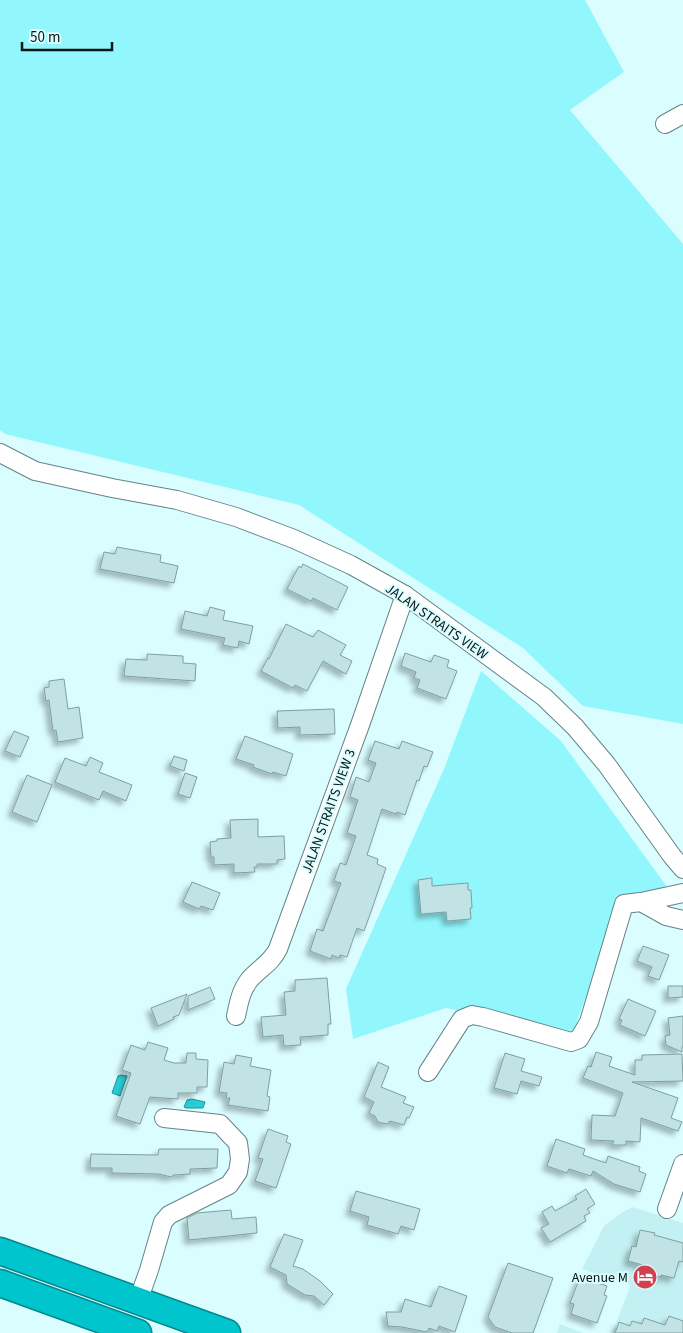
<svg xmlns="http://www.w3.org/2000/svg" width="683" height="1333" viewBox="0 0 683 1333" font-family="'Source Sans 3',sans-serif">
	<defs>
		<filter id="shadow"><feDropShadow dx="-4.5" dy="4.5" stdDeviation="2.5" flood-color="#0004"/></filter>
	</defs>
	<rect width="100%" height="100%" fill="#dafdff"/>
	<g fill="#c3f0f2">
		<path d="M633 1207 683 1223V1333H612L631 1285 582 1269 604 1226 623 1212Z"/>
		<path d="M560 1324 583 1333H557Z"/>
	</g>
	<g fill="#91f7fc">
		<path d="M0 0H585L624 72 570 110 683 244V724L583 706 523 648 299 505 5 434 0 430Z"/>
		<path d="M481 671 561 741 670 891 623 896 572 1035 446 1008 353 1039 346 989 444 769Z"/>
	</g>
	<g fill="#28ccd4" stroke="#1f959b">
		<path d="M121 1075 127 1076 120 1096 112 1093 118 1076Z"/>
		<path d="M192 1099 205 1102 203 1108H186L184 1107 187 1100Z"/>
	</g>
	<g fill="#c1e3e5" stroke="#7e9fa0" filter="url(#shadow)">
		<path d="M117 547 161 555 160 562 178 566 174 583 100 569 104 552 115 554Z"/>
		<path d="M303 564 348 587 337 610 313 598 311 601 287 589 299 566 301 568Z"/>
		<path d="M210 607 225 611 223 620 253 626 249 644 239 641 238 648 223 645 225 638 181 629 185 611 207 616Z"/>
		<path d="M286 624 313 637 318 630 346 645 340 655 352 661 346 674 323 661 307 691 295 685 293 688 261 671 268 658 269 659Z"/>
		<path d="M405 653 431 662 434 655 449 660 447 667 457 671 446 699 417 688 420 680 414 678 416 672 401 666Z"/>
		<path d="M147 654 183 656V663L196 664 195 681 124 676 126 659 147 660Z"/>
		<path d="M64 679 68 709 79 707 83 738 58 742 56 730 53 731 49 700 46 701 44 688 49 687V681Z"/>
		<path d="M334 709 335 734 300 735V727L278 728 277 711Z"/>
		<path d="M14 731 29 737 20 757 5 751Z"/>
		<path d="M245 736 293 754 286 776 273 772 272 774 253 767 254 765 236 759Z"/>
		<path d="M375 741 399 749 402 741 433 752 427 767 424 766 419 781 417 780 405 815 397 812 396 814 382 809 367 855 378 859 377 864 386 868 373 906 364 931 357 928 347 957 340 955 339 958 332 955 331 959 310 951 317 929 323 931 341 883 334 881 340 863 346 865 356 836 347 833 358 800 350 797 356 777 369 782 376 763 368 760Z"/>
		<path d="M174 756 187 760 184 771 170 766Z"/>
		<path d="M90 757 103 763 99 772 132 785 126 801 103 791 99 800 55 782 65 758 86 766Z"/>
		<path d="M185 773 197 777 190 798 178 794Z"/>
		<path d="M27 775 52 785 37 822 12 812Z"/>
		<path d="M258 819V837L284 836 285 859 277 860V864H257V867H254L255 872 234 873V864L214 865V857H211L210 842 217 841V839L231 838 230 820Z"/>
		<path d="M432 878V886L468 883V890H471L472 908H470L471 919 447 921 446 912 421 914 418 880Z"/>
		<path d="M192 882 220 893 213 910 201 906 199 909 183 902Z"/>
		<path d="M643 946 669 955 659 980 648 976 652 967 637 961Z"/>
		<path d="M327 978 331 1024H328V1035L300 1037 301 1045 284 1046 283 1035 263 1037 261 1017 286 1015 284 992 295 991V980Z"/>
		<path d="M668 986H683V997L668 998Z"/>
		<path d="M210 987 215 999 188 1010V996Z"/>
		<path d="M187 994 179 1015 173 1017 174 1019 158 1026 151 1008Z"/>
		<path d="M628 999 656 1011 645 1036 620 1025 622 1020 619 1019Z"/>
		<path d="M683 1016V1047H682V1052L666 1045 665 1036 670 1035 668 1018Z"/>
		<path d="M148 1042 168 1048 164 1060 174 1063H186L187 1053H196V1059L208 1060 207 1087H197V1093H178V1099L150 1097 140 1124 116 1116 131 1073 122 1070 131 1045 145 1050Z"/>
		<path d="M596 1052 612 1057 609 1066 635 1075V1060H642V1055L682 1054 683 1081 632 1082 678 1098 671 1118 682 1122 678 1131 641 1118 640 1142 626 1141V1145H612L614 1141 591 1140 592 1115 615 1116 623 1093 583 1078 588 1066 591 1067Z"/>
		<path d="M505 1053 525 1059 521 1071 542 1077 539 1086 521 1081 517 1094 494 1088Z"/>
		<path d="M236 1055 252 1058 250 1066 271 1070 267 1096 270 1097 268 1111 228 1105 230 1098H226L227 1093 219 1092 224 1062 234 1064Z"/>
		<path d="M378 1062 389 1067 381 1087 406 1097 403 1103 414 1107 409 1118 407 1117 404 1125 390 1121 387 1124 378 1122 375 1116 369 1113 374 1102 364 1097Z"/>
		<path d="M268 1129 288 1136 286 1142 291 1144 276 1188 255 1181 263 1159 258 1158Z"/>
		<path d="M556 1139 585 1149 583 1155 606 1163 608 1156 640 1167 639 1171 646 1174 640 1192 614 1184 593 1171 591 1176 569 1169 567 1173 547 1166Z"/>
		<path d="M159 1149H218L217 1168 190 1169V1174L174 1175 171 1177 159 1174 112 1173V1168H90L91 1154 158 1155Z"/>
		<path d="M586 1189 595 1204 587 1209 590 1213 584 1216 586 1221 550 1242 541 1228 549 1224 542 1212 552 1206 555 1211 577 1199 575 1196Z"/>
		<path d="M356 1191 420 1209 414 1230 401 1226 398 1234 367 1225 369 1217 350 1211Z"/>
		<path d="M231 1210 232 1219 256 1217 257 1233 189 1240 187 1218 197 1213Z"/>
		<path d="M640 1230 655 1233 654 1235 683 1243V1262L679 1261 674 1278 661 1275V1277L641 1272 643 1265 628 1261 632 1246 636 1247Z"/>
		<path d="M284 1234 303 1240 293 1266 303 1269 320 1281 333 1294 324 1305 314 1296 305 1295 287 1284 286 1275 270 1267Z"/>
		<path d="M508 1263 553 1278 533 1333H512L495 1327 488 1317Z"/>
		<path d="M580 1277 607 1286 604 1295 607 1296 597 1323 571 1314 574 1304 570 1303Z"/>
		<path d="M439 1286 467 1296 455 1332 439 1326 437 1331 429 1328 427 1332 402 1327 388 1326 386 1312H401L405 1299 431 1307Z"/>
		<path d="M669 1316 683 1321V1333H615L619 1322 630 1326 632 1321 642 1324 644 1318 665 1325Z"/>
	</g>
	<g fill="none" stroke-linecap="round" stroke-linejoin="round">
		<defs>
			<g id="minor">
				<path d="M665 124 683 114"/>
				<path d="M0 453 35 471 112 488 177 500 236 517 294 539 351 565 405 595 544 697 575 727 607 765 672 856 683 869"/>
				<path d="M641 902 666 916 683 920"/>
				<path d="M236 1016C239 1002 241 990 250 979 260 968 272 962 278 949L360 725 405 595"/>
				<path d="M428 1072 462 1019 472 1015 483 1017 571 1042 579 1039 589 1022 624 904 641 902 683 893"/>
				<path d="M667 1209 683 1164"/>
				<path d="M138 1301 149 1270 163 1222 169 1215 229 1185 238 1172 240 1159 238 1143 220 1124 164 1118"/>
			</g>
			<g id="highway">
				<path d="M0 1251 227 1333"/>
				<path d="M0 1283 138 1333"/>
			</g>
		</defs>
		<use href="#minor" stroke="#648485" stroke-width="20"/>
		<use href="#highway" stroke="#03878c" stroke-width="29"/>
		<use href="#minor" stroke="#fff" stroke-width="18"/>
		<use href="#highway" stroke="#00c5cc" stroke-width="26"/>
	</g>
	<defs>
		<symbol id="hotel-disc" viewBox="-11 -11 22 22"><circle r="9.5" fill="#d0404d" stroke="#dafdff"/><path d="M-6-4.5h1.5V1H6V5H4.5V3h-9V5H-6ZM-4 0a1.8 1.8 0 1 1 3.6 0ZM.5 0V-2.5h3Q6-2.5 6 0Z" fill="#fff"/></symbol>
	</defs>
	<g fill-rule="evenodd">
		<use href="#hotel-disc" x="631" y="1263" width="28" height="28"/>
	</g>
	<g text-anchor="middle" stroke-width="4" stroke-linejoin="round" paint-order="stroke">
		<g font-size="14" fill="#091516" stroke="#dafdff">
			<text transform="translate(437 621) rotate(35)" y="5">JALAN STRAITS VIEW</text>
			<text transform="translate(328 811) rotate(-70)" y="5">JALAN STRAITS VIEW 3</text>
		</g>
		<g font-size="14" fill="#091516" stroke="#dafdff" text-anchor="end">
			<text x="628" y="1282">Avenue M</text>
		</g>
	</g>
	<path d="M22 42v8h90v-8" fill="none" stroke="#091516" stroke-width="2.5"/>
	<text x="30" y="42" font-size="15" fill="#091516" stroke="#dafdff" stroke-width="4" paint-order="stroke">50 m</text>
</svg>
